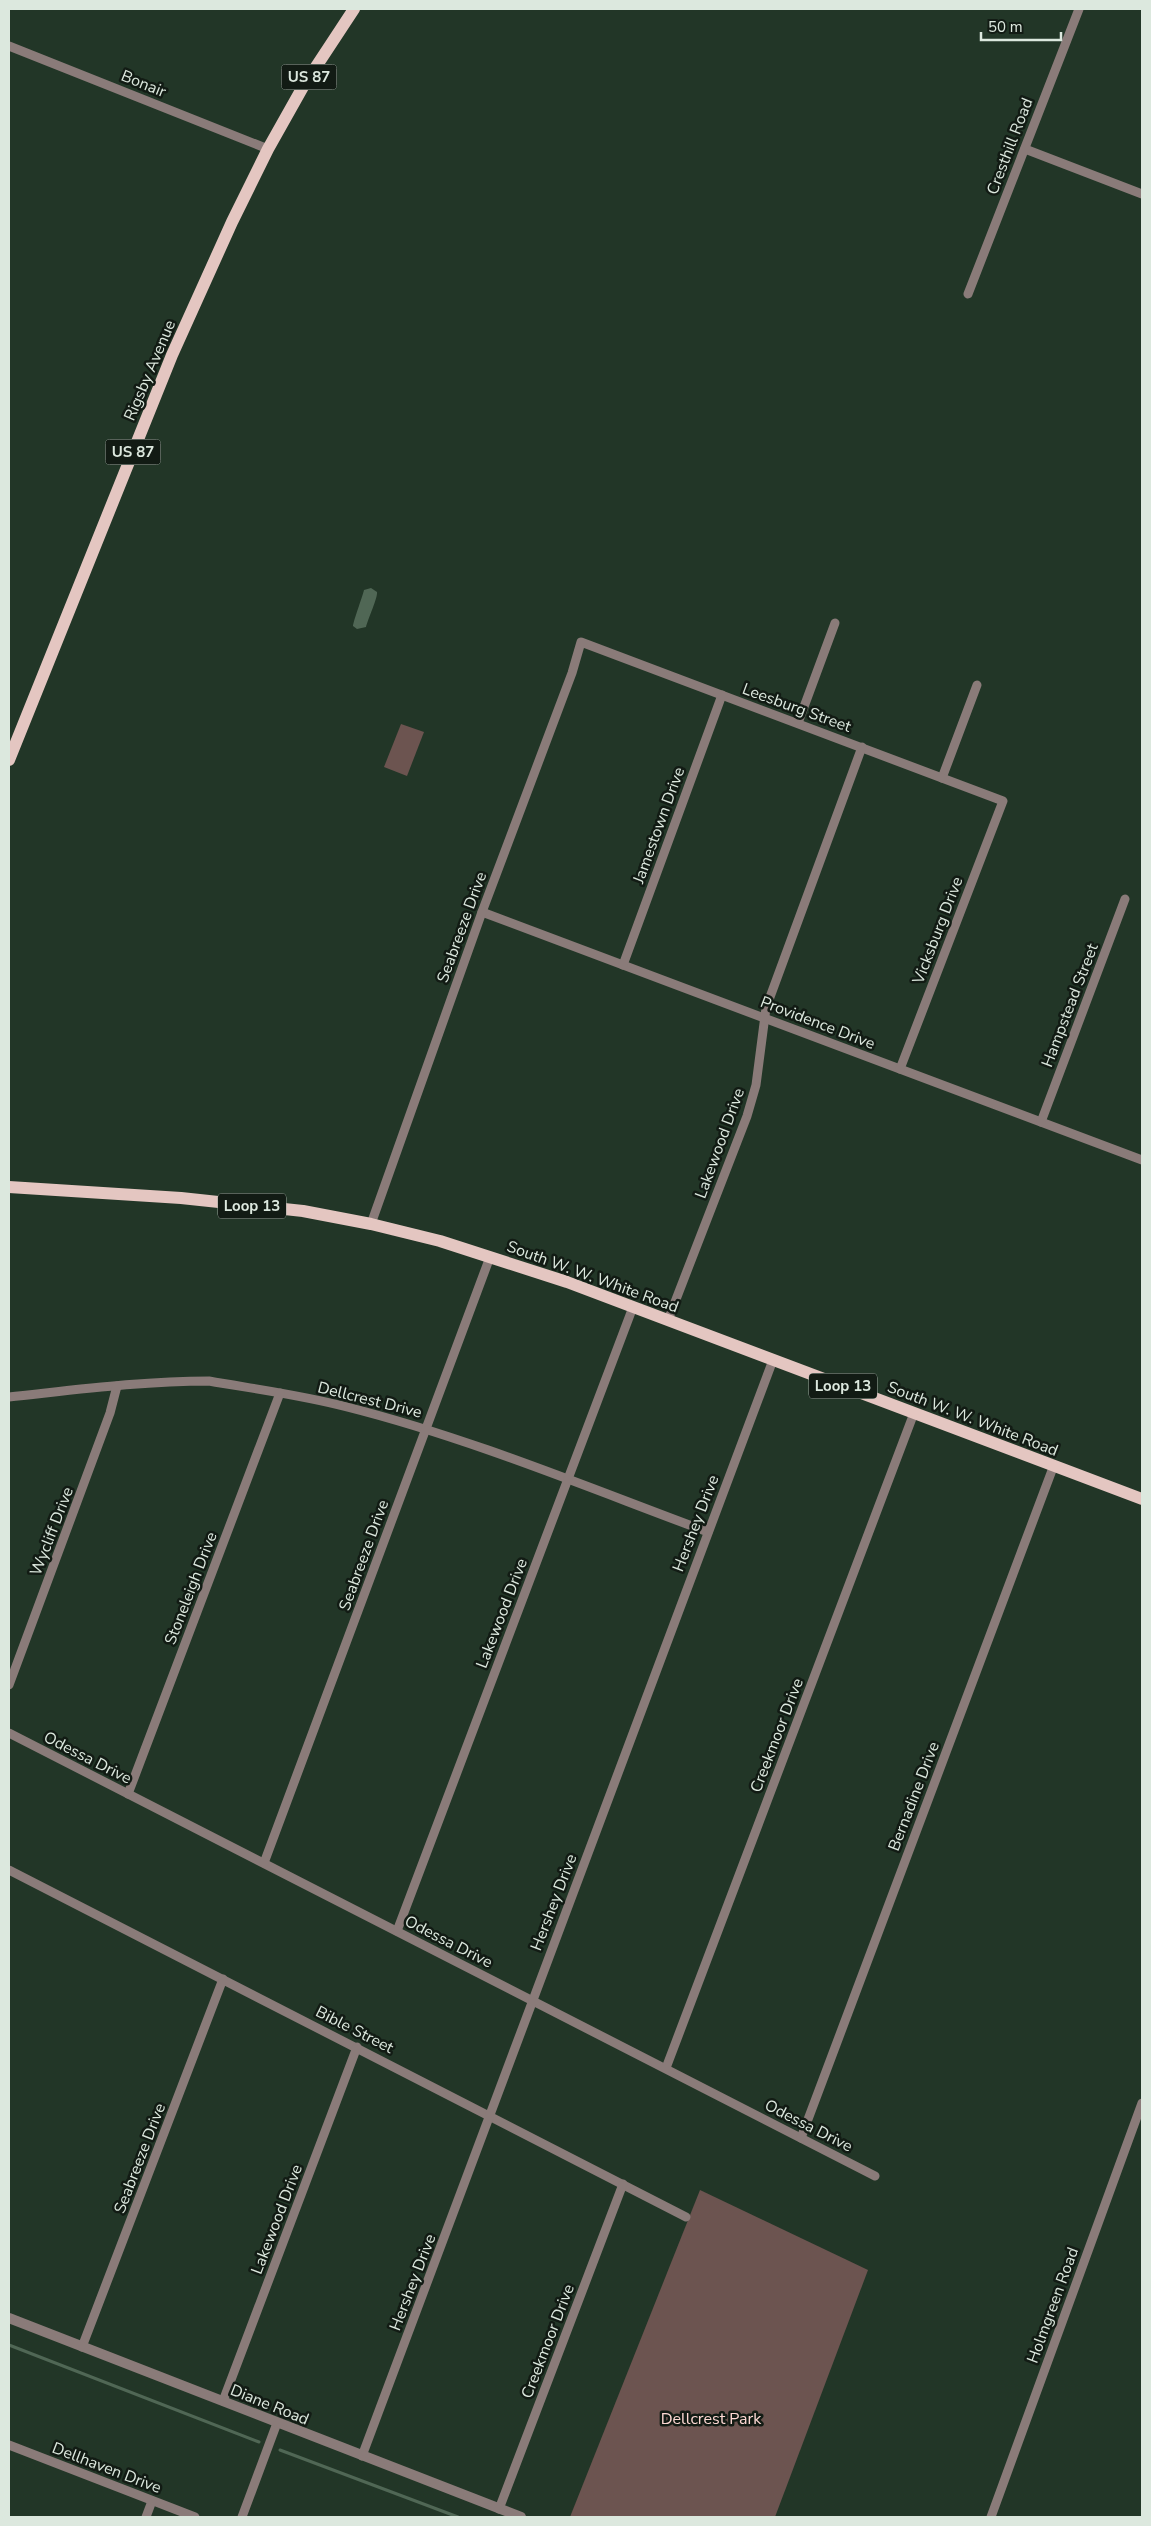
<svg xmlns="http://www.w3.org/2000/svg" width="1151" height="2526" viewBox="0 0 1151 2526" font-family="'Nunito Sans',sans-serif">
	<rect width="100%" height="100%" fill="#223627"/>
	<g fill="#6c5450">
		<path d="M401 724 424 732 407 776 384 767Z"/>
		<path d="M700 2190 868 2270 775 2517H570Z"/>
	</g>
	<path fill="#506755" d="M371 588 377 592C378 597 368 619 366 627L357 629 353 626C353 622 362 598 364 590Z"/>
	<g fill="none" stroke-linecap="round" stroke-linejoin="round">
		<g stroke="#506755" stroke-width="3">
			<path d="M9 2345 259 2442"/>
			<path d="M280 2450 458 2517"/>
		</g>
		<g stroke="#8a7b79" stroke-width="9">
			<path d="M9 46 268 149"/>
			<path d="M1025 149 1142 194"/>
			<path d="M968 294 1079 9"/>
			<path d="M798 723 835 623"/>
			<path d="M942 778 977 685"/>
			<path d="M482 912 1142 1160"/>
			<path d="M623 965 722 695"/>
			<path d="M1041 1122 1125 899"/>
			<path d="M371 1224 482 912 572 673 581 642 1003 801 900 1069"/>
			<path d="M668 1320 747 1116 756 1085 766 1008 862 747"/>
			<path d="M9 1397C75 1390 142 1381 209 1381 255 1389 302 1395 347 1407 470 1438 589 1488 708 1532"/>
			<path d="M9 1685 110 1413 117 1386"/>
			<path d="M9 1733 875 2176"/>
			<path d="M128 1794 280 1393"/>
			<path d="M264 1863 490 1257"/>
			<path d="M9 1870 686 2217"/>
			<path d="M397 1931 633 1307"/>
			<path d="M666 2068 914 1413"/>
			<path d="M801 2138 1054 1465"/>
			<path d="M82 2347 223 1979"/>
			<path d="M223 2401 357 2047"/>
			<path d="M9 2445 195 2517"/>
			<path d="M362 2456 773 1360"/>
			<path d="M499 2509 623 2184"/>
			<path d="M146 2517 152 2501"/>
			<path d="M242 2517 277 2423"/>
			<path d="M991 2517 1142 2103"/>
		</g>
		<path stroke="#8a7b79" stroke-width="10" d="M9 2318 521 2517"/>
		<g stroke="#e4c6c1" stroke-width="12">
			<path d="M9 760 172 355 232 222 268 149 304 85 354 9"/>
			<path d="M9 1187 181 1198 303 1211 371 1224 440 1241 567 1282 1142 1499"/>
		</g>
	</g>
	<g text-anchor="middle" stroke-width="5" stroke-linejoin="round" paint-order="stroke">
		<g fill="#121b14" stroke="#9faaa1" stroke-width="1">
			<rect x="281.5" y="64.5" width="55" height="25" rx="4"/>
			<rect x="105.5" y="439.5" width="55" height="25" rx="4"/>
			<rect x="218" y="1193.5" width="68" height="25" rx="4"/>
			<rect x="809" y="1373.5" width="68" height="25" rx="4"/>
		</g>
		<g font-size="15" font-weight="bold" fill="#dce8de">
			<text x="309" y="82">US 87</text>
			<text x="133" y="457">US 87</text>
			<text x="252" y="1211">Loop 13</text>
			<text x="843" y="1391">Loop 13</text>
		</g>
		<g font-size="16" fill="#dce8de" stroke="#121b14">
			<text transform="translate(144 83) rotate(22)" y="6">Bonair</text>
			<text transform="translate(1009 146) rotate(-69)" y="6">Cresthill Road</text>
			<text transform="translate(149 370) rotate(-67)" y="6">Rigsby Avenue</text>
			<text transform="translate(797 707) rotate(20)" y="6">Leesburg Street</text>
			<text transform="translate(658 825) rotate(-70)" y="6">Jamestown Drive</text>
			<text transform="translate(461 927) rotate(-70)" y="6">Seabreeze Drive</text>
			<text transform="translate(937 930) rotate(-69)" y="6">Vicksburg Drive</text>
			<text transform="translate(1069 1005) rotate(-69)" y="6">Hampstead Street</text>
			<text transform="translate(818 1022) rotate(21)" y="6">Providence Drive</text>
			<text transform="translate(719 1143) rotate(-70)" y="6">Lakewood Drive</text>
			<text transform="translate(593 1276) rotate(20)" y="6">South W. W. White Road</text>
			<text transform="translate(370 1399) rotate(14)" y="6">Dellcrest Drive</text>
			<text transform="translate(973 1418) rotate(21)" y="6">South W. W. White Road</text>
			<text transform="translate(695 1523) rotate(-69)" y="6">Hershey Drive</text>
			<text transform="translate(51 1531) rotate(-69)" y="6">Wycliff Drive</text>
			<text transform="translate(363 1555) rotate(-70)" y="6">Seabreeze Drive</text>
			<text transform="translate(190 1588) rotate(-69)" y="6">Stoneleigh Drive</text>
			<text transform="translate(501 1613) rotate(-69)" y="6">Lakewood Drive</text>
			<text transform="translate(776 1735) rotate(-69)" y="6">Creekmoor Drive</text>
			<text transform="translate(88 1757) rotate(27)" y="6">Odessa Drive</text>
			<text transform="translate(913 1796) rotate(-69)" y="6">Bernadine Drive</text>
			<text transform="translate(553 1902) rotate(-69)" y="6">Hershey Drive</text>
			<text transform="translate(449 1941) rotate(27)" y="6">Odessa Drive</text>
			<text transform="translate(355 2029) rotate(27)" y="6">Bible Street</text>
			<text transform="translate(809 2125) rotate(27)" y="6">Odessa Drive</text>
			<text transform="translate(139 2158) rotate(-69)" y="6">Seabreeze Drive</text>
			<text transform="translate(276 2219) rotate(-69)" y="6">Lakewood Drive</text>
			<text transform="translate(412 2282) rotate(-69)" y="6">Hershey Drive</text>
			<text transform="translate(1052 2305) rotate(-70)" y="6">Holmgreen Road</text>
			<text transform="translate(547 2341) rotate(-69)" y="6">Creekmoor Drive</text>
			<text transform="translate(270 2404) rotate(22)" y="6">Diane Road</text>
			<text transform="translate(107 2467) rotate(21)" y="6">Dellhaven Drive</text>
		</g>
		<g font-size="16" fill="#fed9d4" stroke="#121b14">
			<text x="711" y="2424">Dellcrest Park</text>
		</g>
	</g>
	<rect width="1151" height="2526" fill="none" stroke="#dce8de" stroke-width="20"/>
	<path d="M981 32v8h80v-8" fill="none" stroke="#dce8de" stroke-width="2.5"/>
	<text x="988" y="32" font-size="15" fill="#dce8de" stroke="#121b14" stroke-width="4" paint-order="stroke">50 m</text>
</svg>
